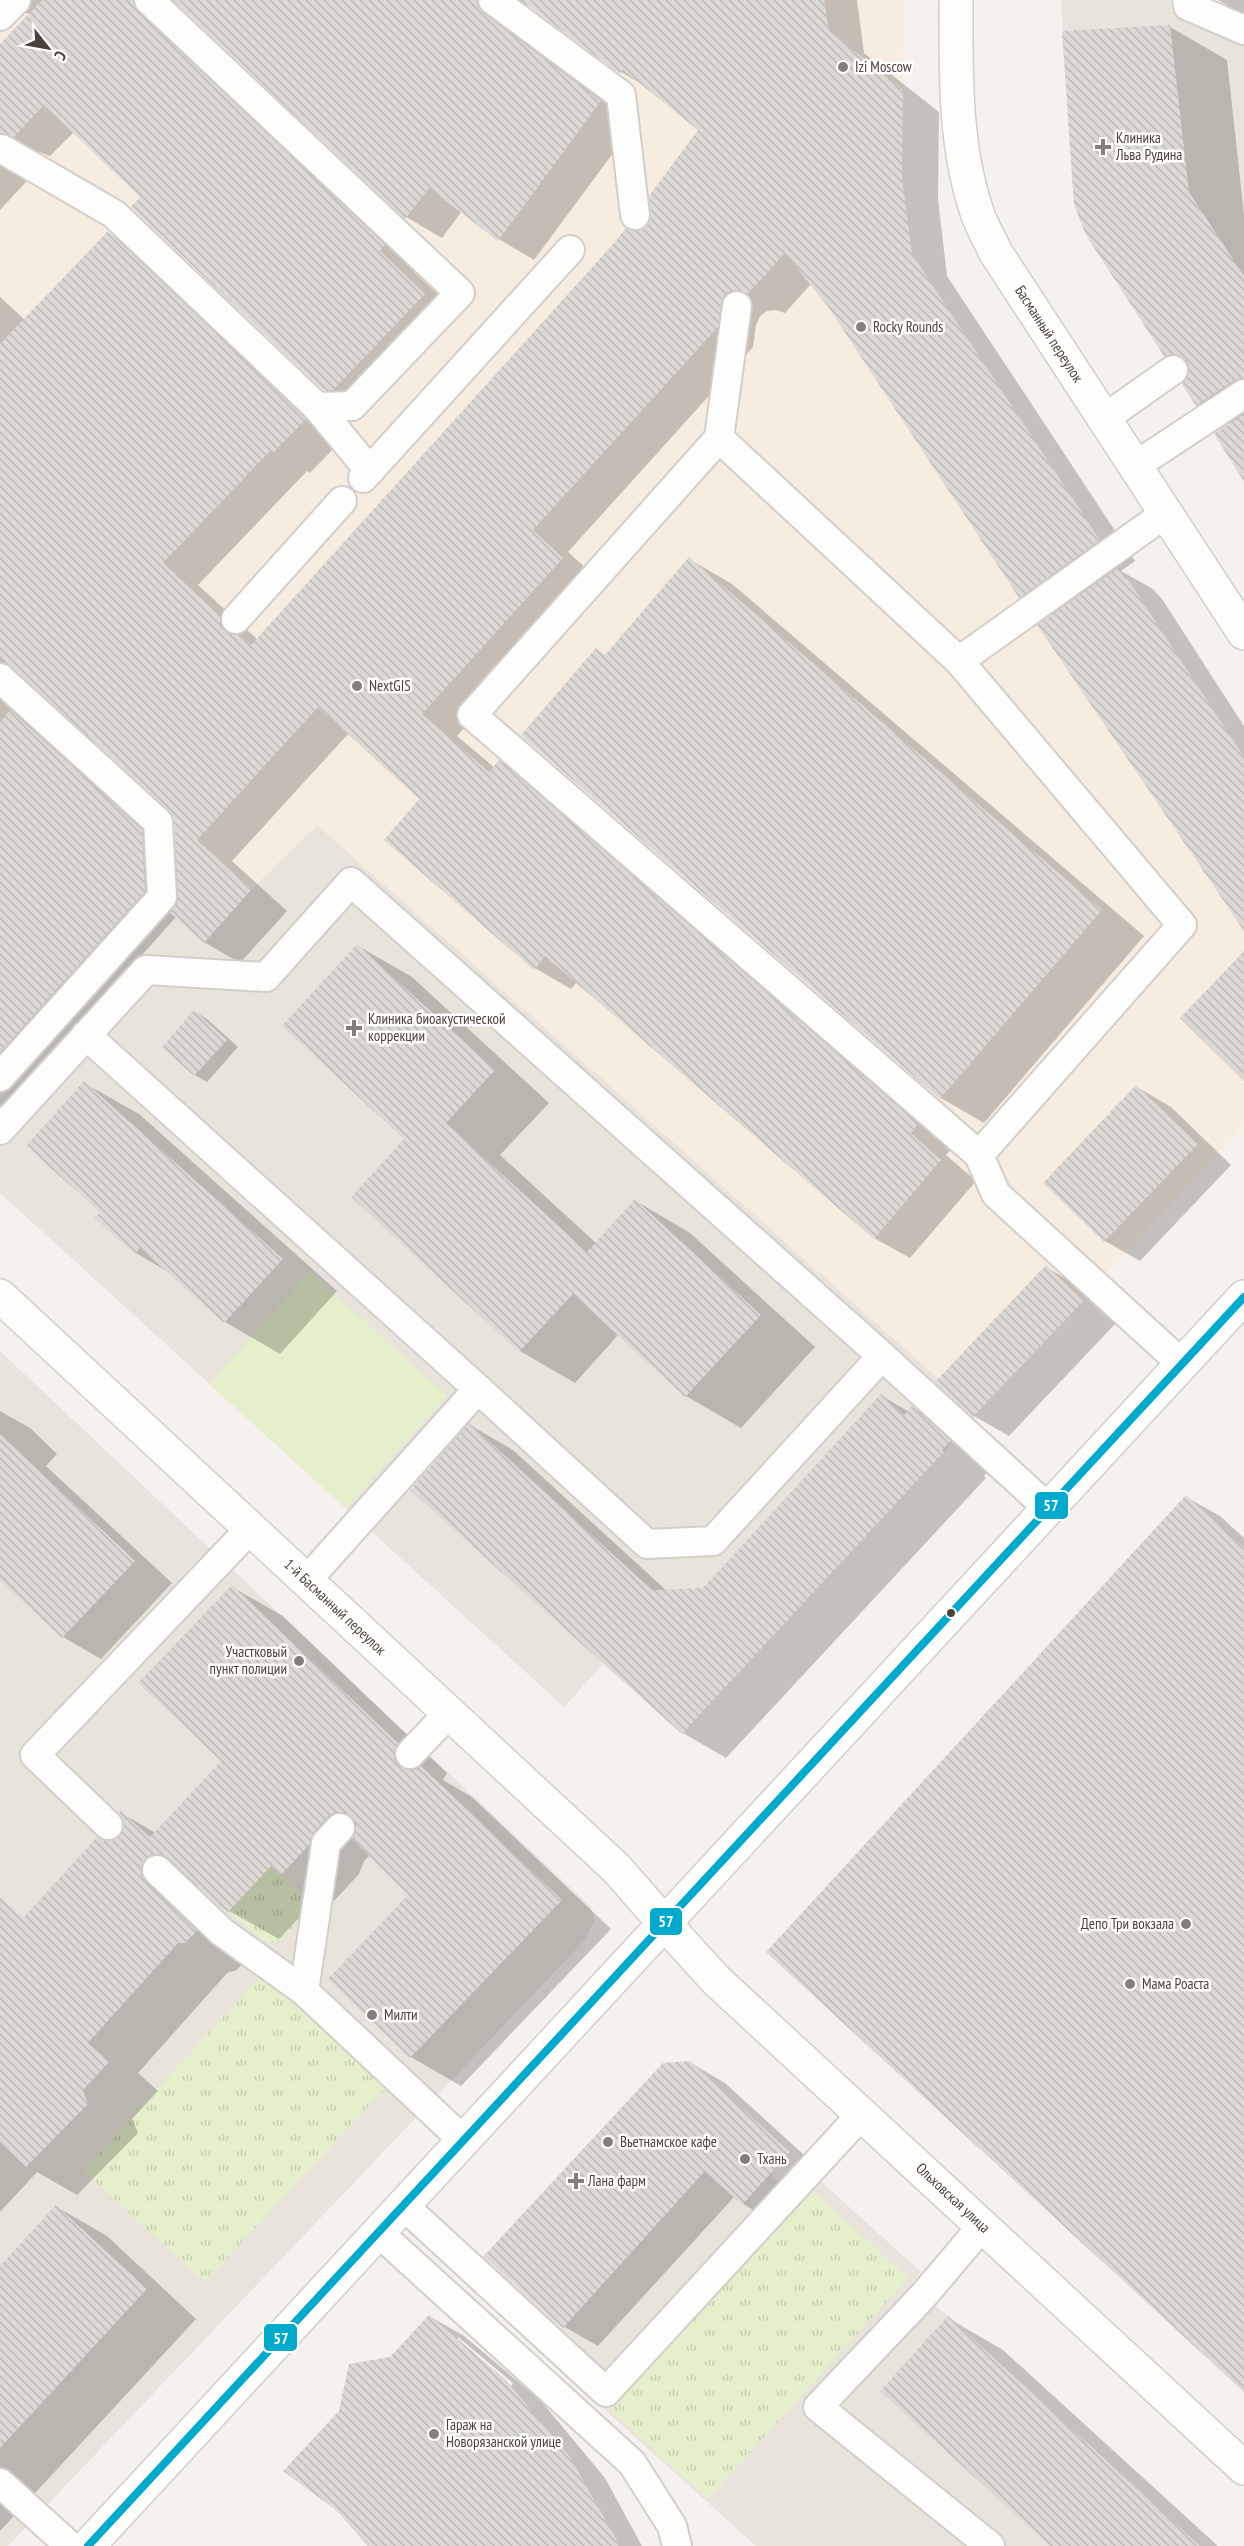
<svg xmlns="http://www.w3.org/2000/svg" width="1244" height="2546" viewBox="0 0 1244 2546" font-family="'PT Sans Narrow',sans-serif">
	<defs>
		<pattern id="grass-tufts" width="24" height="20" patternUnits="userSpaceOnUse" patternTransform="scale(1.5)"><rect width="24" height="20" fill="#e5efcc"/><path d="M3 7l-1-3M5 7V3M7 7l1-3M15 17l-1-3M17 17v-4M19 17l1-3" fill="none" stroke="#c6ceb0"/></pattern>
		<pattern id="building-back-hatch" width="6" height="6" patternUnits="userSpaceOnUse" patternTransform="scale(1.5)"><rect width="6" height="6" fill="#dcd9d4"/><path d="M-1 5l2 2M0 0l6 6M5-1l2 2" fill="none" stroke="#bebbb7"/></pattern>
	</defs>
	<rect width="100%" height="100%" fill="#f4f1ee"/>
	<g fill="#e8e3db">
		<path d="M1061 0H1170L1171 11 1244 41V483L1206 419 1086 235 1080 220 1074 204Z"/>
		<path d="M317 824 977 1413 944 1452 682 1734 604 1663 564 1707 0 1193V1098L217 858 252 889Z"/>
		<path d="M0 1351 591 1907 594 1921 585 1940 8 2546H0Z"/>
		<path d="M690 2061 790 2152 771 2174 794 2197 814 2175 921 2272 912 2284 1200 2546H756L461 2280 663 2063Z"/>
	</g>
	<path fill="#f7ece0" d="M0 0H206L245 36 227 62 415 205 429 188 498 240 541 184 482 139 327 0H904L902 177 912 254 1244 757V1126L977 1413 317 825 252 889 217 858 0 1098Z"/>
	<g fill="url(#grass-tufts)">
		<path d="M271 1866 305 1897 308 1913 280 1940 267 1944 228 1912Z"/>
		<path d="M263 1973 387 2086 205 2282 83 2171Z"/>
		<path d="M811 2189 908 2278 708 2499 610 2410Z"/>
	</g>
	<path fill="#e5efcc" d="M310 1272 447 1396 346 1508 209 1384Z"/>
	<g fill="#0003" fill-rule="evenodd">
		<path d="M5 0H857L864 53 939 112 938 199 947 276 1135 561 1121 571 1153 589 1162 599 1244 726V929L1053 616 1020 597 830 307 811 284 785 313 776 310 767 311 760 316 756 325 753 347 568 552 598 579 457 736 495 768 500 762 536 783 954 1146 946 1155 976 1181 910 1258 874 1238 577 982 571 989 535 968 421 799 349 733 232 861 287 911 240 963 204 942 176 917 6 1108 0 1105V297L25 320 108 233 144 254 341 441 310 473 307 471 198 585 256 638V642L636 233 646 229 700 130 648 88 621 72 529 4 516 10 636 122 534 260 499 239 462 211 442 238 406 217 180 5 174 9 420 267 415 273 460 315 370 410H361L324 389 142 197 74 132 50 156 39 152 30 155 21 171 26 182 0 210V46L30 15ZM31 682 171 810 176 821 178 852 25 712 23 688Z"/>
		<path d="M1218 0H1244V15Z"/>
		<path d="M1170 27 1227 60 1244 215V480L1231 424 1197 405 1190 377 1191 370 1165 355Z"/>
		<path d="M689 559 732 584 1144 936 984 1123 941 1098 597 650 606 655Z"/>
		<path d="M358 946 412 977 549 1103 500 1155 597 1244 636 1201 690 1233 815 1347 741 1428 686 1396 619 1334 575 1383 520 1351 353 1197 406 1139Z"/>
		<path d="M195 1012 207 1019 238 1047 207 1082 195 1075 164 1047Z"/>
		<path d="M84 1083 139 1114 337 1291 280 1354 225 1322 170 1273 136 1253 96 1217 102 1211Z"/>
		<path d="M1137 1087 1171 1107 1231 1165 1140 1261 1105 1241 1045 1183Z"/>
		<path d="M1046 1267 1080 1287 1117 1322 1009 1436 974 1416 937 1382Z"/>
		<path d="M882 1396 909 1412 913 1408 956 1433 993 1467 984 1476 986 1478 726 1758 683 1733 470 1425 513 1450 667 1591 703 1589Z"/>
		<path d="M0 1411 30 1428 57 1454 46 1466 172 1583 101 1659 63 1637 0 1578Z"/>
		<path d="M1186 1497 1220 1516 1244 1538V2390Z"/>
		<path d="M232 1587 283 1616 447 1773 443 1780 472 1797 611 1929 461 2086 411 2057 330 1979 410 1895 370 1855 364 1861 359 1874 332 1903 320 1896 279 1939 222 1907 199 1885 191 1896 246 1961 235 1971 228 1972 138 2073 158 2091 132 2119 138 2133 77 2195 37 2172 0 2212V1946L103 1842H112L121 1837 126 1829 125 1819 121 1813 156 1833 223 1761Z"/>
		<path d="M689 2062 725 2083 824 2173 777 2224 743 2204 735 2196 598 2346 563 2326Z"/>
		<path d="M57 2207 107 2236 196 2319 0 2531V2268Z"/>
		<path d="M429 2316 464 2336 541 2401 605 2478 642 2546H370L391 2358ZM458 2337 513 2383 511 2386 458 2341Z"/>
		<path d="M948 2318 1003 2350 1218 2546H1052Z"/>
	</g>
	<g fill="url(#building-back-hatch)">
		<path d="M42 0H133L138 12 385 245 380 251 425 294 333 390H323L131 207 140 197 44 105 14 137 0 133V44Z"/>
		<path d="M173 0H477L478 7 483 13 601 101 498 241 429 188 405 219Z"/>
		<path d="M521 0H824L829 31 903 90 902 178 912 254 1100 540 1019 598 829 308 785 253 748 294 739 290 730 291 724 295 721 304 718 327 533 530 563 558 422 714 489 772 499 760 918 1124 911 1133 941 1160 874 1239 545 956 534 970 384 840 419 799 318 707 197 840 252 889 204 943 170 913 177 903 178 896 174 821 170 811 0 657V344L108 231 306 419 273 453 270 451 163 563 220 616V624L225 631 232 635H240L251 645 614 243 626 228 636 231 645 228 650 221 651 214 649 196 698 130 623 70 620 74Z"/>
		<path d="M1170 25 1189 192 1244 276V378L1235 380 1196 406 1182 384 1188 376 1189 368 1187 361 1179 355 1172 354 1164 356 1086 235 1080 220 1074 204 1062 31Z"/>
		<path d="M1244 414V481L1214 434Z"/>
		<path d="M689 557 1102 910 940 1099 521 735 596 648 605 655Z"/>
		<path d="M1118 568 1125 579 1127 578 1244 757V931L1037 625Z"/>
		<path d="M10 710 142 830 145 891 0 1052V722Z"/>
		<path d="M357 944 495 1070 446 1123 587 1252 635 1199 761 1315 685 1397 573 1294 519 1352 351 1197 404 1139 282 1026Z"/>
		<path d="M1244 951V1081L1180 1018Z"/>
		<path d="M194 1010 227 1040 194 1076 162 1047Z"/>
		<path d="M84 1081 283 1259 224 1323 140 1248 135 1254 94 1218 100 1212 26 1146Z"/>
		<path d="M1136 1085 1198 1144 1104 1242 1043 1183Z"/>
		<path d="M1046 1265 1083 1301 973 1417 935 1382Z"/>
		<path d="M881 1394 904 1415 912 1406 951 1441 942 1450 944 1452 682 1734 410 1490 469 1423 652 1590 703 1588Z"/>
		<path d="M0 1434 135 1561 62 1638 0 1580Z"/>
		<path d="M1186 1495 1244 1548V2392L766 1952Z"/>
		<path d="M232 1585 398 1743 394 1751V1758L398 1766 407 1770H415L421 1766 562 1900 410 2058 328 1979 408 1895 352 1839 356 1832V1824L351 1816 343 1812H336L328 1816 314 1832 309 1845 281 1875 271 1866 228 1912 222 1907 221 1908 168 1858 160 1854H152L146 1858 141 1866V1875L146 1882 197 1931 185 1943H178L88 2043 109 2062 83 2090 88 2104 26 2167 0 2143V1897L23 1918 97 1837 104 1841H112L120 1836 124 1828V1820L119 1813 121 1811 150 1837 221 1761 138 1683Z"/>
		<path d="M690 2061 790 2152 742 2205 705 2171 563 2328 484 2256 663 2063Z"/>
		<path d="M56 2205 147 2289 0 2448V2266Z"/>
		<path d="M429 2315 506 2380 570 2457 620 2546H368L336 2510 283 2471 339 2411 349 2364 390 2357Z"/>
		<path d="M948 2316 1143 2494 1200 2546H1050L880 2391Z"/>
	</g>
	<g fill="none" stroke-linecap="round" stroke-linejoin="round">
		<defs>
			<g id="service">
				<path d="M493 0 621 95 635 215"/>
				<path d="M1187 0 1188 6 1244 30"/>
				<path d="M0 16 16 0"/>
				<path d="M2 149 114 214 317 407 352 406 460 293 149 0"/>
				<path d="M317 407 370 471"/>
				<path d="M1105 418 1173 370"/>
				<path d="M719 438 737 306"/>
				<path d="M1135 466 1244 394"/>
				<path d="M363 478 570 250"/>
				<path d="M236 619 342 501"/>
				<path d="M959 661 1166 513"/>
				<path d="M0 678 158 822 162 897 0 1077"/>
				<path d="M86 1035 478 1389"/>
				<path d="M0 1130 146 970 266 977 351 882 882 1356"/>
				<path d="M979 1155 472 715 719 438 959 661 1182 925 979 1155 996 1194 1182 1364"/>
				<path d="M307 1580 478 1389 647 1544 713 1541 882 1356 1048 1508"/>
				<path d="M410 1754 449 1713"/>
				<path d="M108 1825 35 1755 250 1529"/>
				<path d="M340 1828 326 1843 304 1991 464 2141"/>
				<path d="M157 1870 222 1932 304 1991"/>
				<path d="M404 2206 606 2392 862 2114"/>
				<path d="M983 2225 924 2295 818 2407 990 2546"/>
				<path d="M379 2233 632 2463 672 2526 677 2546"/>
				<path d="M0 2483 70 2546"/>
			</g>
			<g id="minor">
				<path d="M956 0C956 69 954 140 975 206 979 222 989 238 996 253L1244 633"/>
				<path d="M665 1924 716 1980 1244 2468"/>
			</g>
			<g id="tertiary">
				<path d="M0 1296 617 1869 665 1924"/>
				<path d="M88 2546 1244 1297"/>
			</g>
		</defs>
		<use href="#service" stroke="#d2cfcb" stroke-width="32"/>
		<use href="#minor" stroke="#d2cfcb" stroke-width="36"/>
		<use href="#tertiary" stroke="#d2cfcb" stroke-width="36"/>
		<use href="#service" stroke="#fdfdfc" stroke-width="28"/>
		<use href="#minor" stroke="#fdfdfc" stroke-width="33"/>
		<use href="#tertiary" stroke="#fdfdfc" stroke-width="33"/>
		<defs>
			<path id="bus-1" d="M88 2546 1244 1297"/>
		</defs>
		<use href="#bus-1" stroke="#fff" stroke-width="12"/>
		<use href="#bus-1" stroke="#00a9ce" stroke-width="8"/>
	</g>
	<g fill="#877f77" stroke="#fff" stroke-width="2">
		<circle cx="843" cy="67" r="6"/>
		<path d="M1100 138h6v6h6v6h-6v6h-6v-6h-6v-6h6z"/>
		<circle cx="861" cy="327" r="6"/>
		<circle cx="357" cy="686" r="6"/>
		<path d="M351 1019h6v6h6v6h-6v6h-6v-6h-6v-6h6z"/>
		<circle cx="299" cy="1661" r="6"/>
		<circle cx="1186" cy="1924" r="6"/>
		<circle cx="1130" cy="1984" r="6"/>
		<circle cx="372" cy="2015" r="6"/>
		<circle cx="608" cy="2142" r="6"/>
		<circle cx="745" cy="2159" r="6"/>
		<path d="M573 2172h6v6h6v6h-6v6h-6v-6h-6v-6h6z"/>
		<circle cx="434" cy="2434" r="6"/>
	</g>
	<circle fill="#4c4237" stroke="#fff" stroke-width="2" cx="951" cy="1613" r="5"/>
	<g text-anchor="middle" stroke-width="5" stroke-linejoin="round" paint-order="stroke">
		<g font-size="15" fill="#4c4237" stroke="#fff" text-anchor="start">
			<text x="855" y="72">Izi Moscow</text>
			<text x="1116" y="143">Клиника<tspan x="1116" dy="17">Льва Рудина</tspan></text>
			<text x="873" y="332">Rocky Rounds</text>
			<text x="369" y="691">NextGIS</text>
			<text x="368" y="1024">Клиника биоакустической<tspan x="368" dy="17">коррекции</tspan></text>
			<text x="287" y="1657" text-anchor="end">Участковый<tspan x="287" dy="17">пункт полиции</tspan></text>
			<text x="1174" y="1929" text-anchor="end">Депо Три вокзала</text>
			<text x="1142" y="1989">Мама Роаста</text>
			<text x="384" y="2020">Милти</text>
			<text x="620" y="2147">Вьетнамское кафе</text>
			<text x="757" y="2164">Тхань</text>
			<text x="588" y="2186">Лана фарм</text>
			<text x="446" y="2430">Гараж на<tspan x="446" dy="17">Новорязанской улице</tspan></text>
		</g>
		<g font-size="15" fill="#4c4237" stroke="#fff">
			<text transform="translate(1049 334) rotate(57)" y="5">Басманный переулок</text>
			<text transform="translate(335 1607) rotate(43)" y="5">1-й Басманный переулок</text>
			<text transform="translate(953 2198) rotate(43)" y="5">Ольховская улица</text>
		</g>
	</g>
	<g stroke="#fff" stroke-width="2">
		<rect x="1034" y="1491" width="35" height="29" rx="6" fill="#00a9ce"/>
		<rect x="649" y="1907" width="34" height="29" rx="6" fill="#00a9ce"/>
		<rect x="263" y="2323" width="35" height="29" rx="6" fill="#00a9ce"/>
	</g>
	<g font-size="16" text-anchor="middle" font-weight="bold" fill="#fff">
		<text x="1051" y="1511">57</text>
		<text x="666" y="1927">57</text>
		<text x="281" y="2344">57</text>
	</g>
	<g transform="translate(48 48) rotate(121)" stroke="#ffffff" stroke-width="4.5" paint-order="stroke">
	<path d="M0-4.5L10 22L0 15L-10 22Z" fill="#4c4237"/>
	<text y="-9" font-size="16" font-weight="bold" text-anchor="middle" fill="#4c4237">С</text>
	</g>
</svg>
